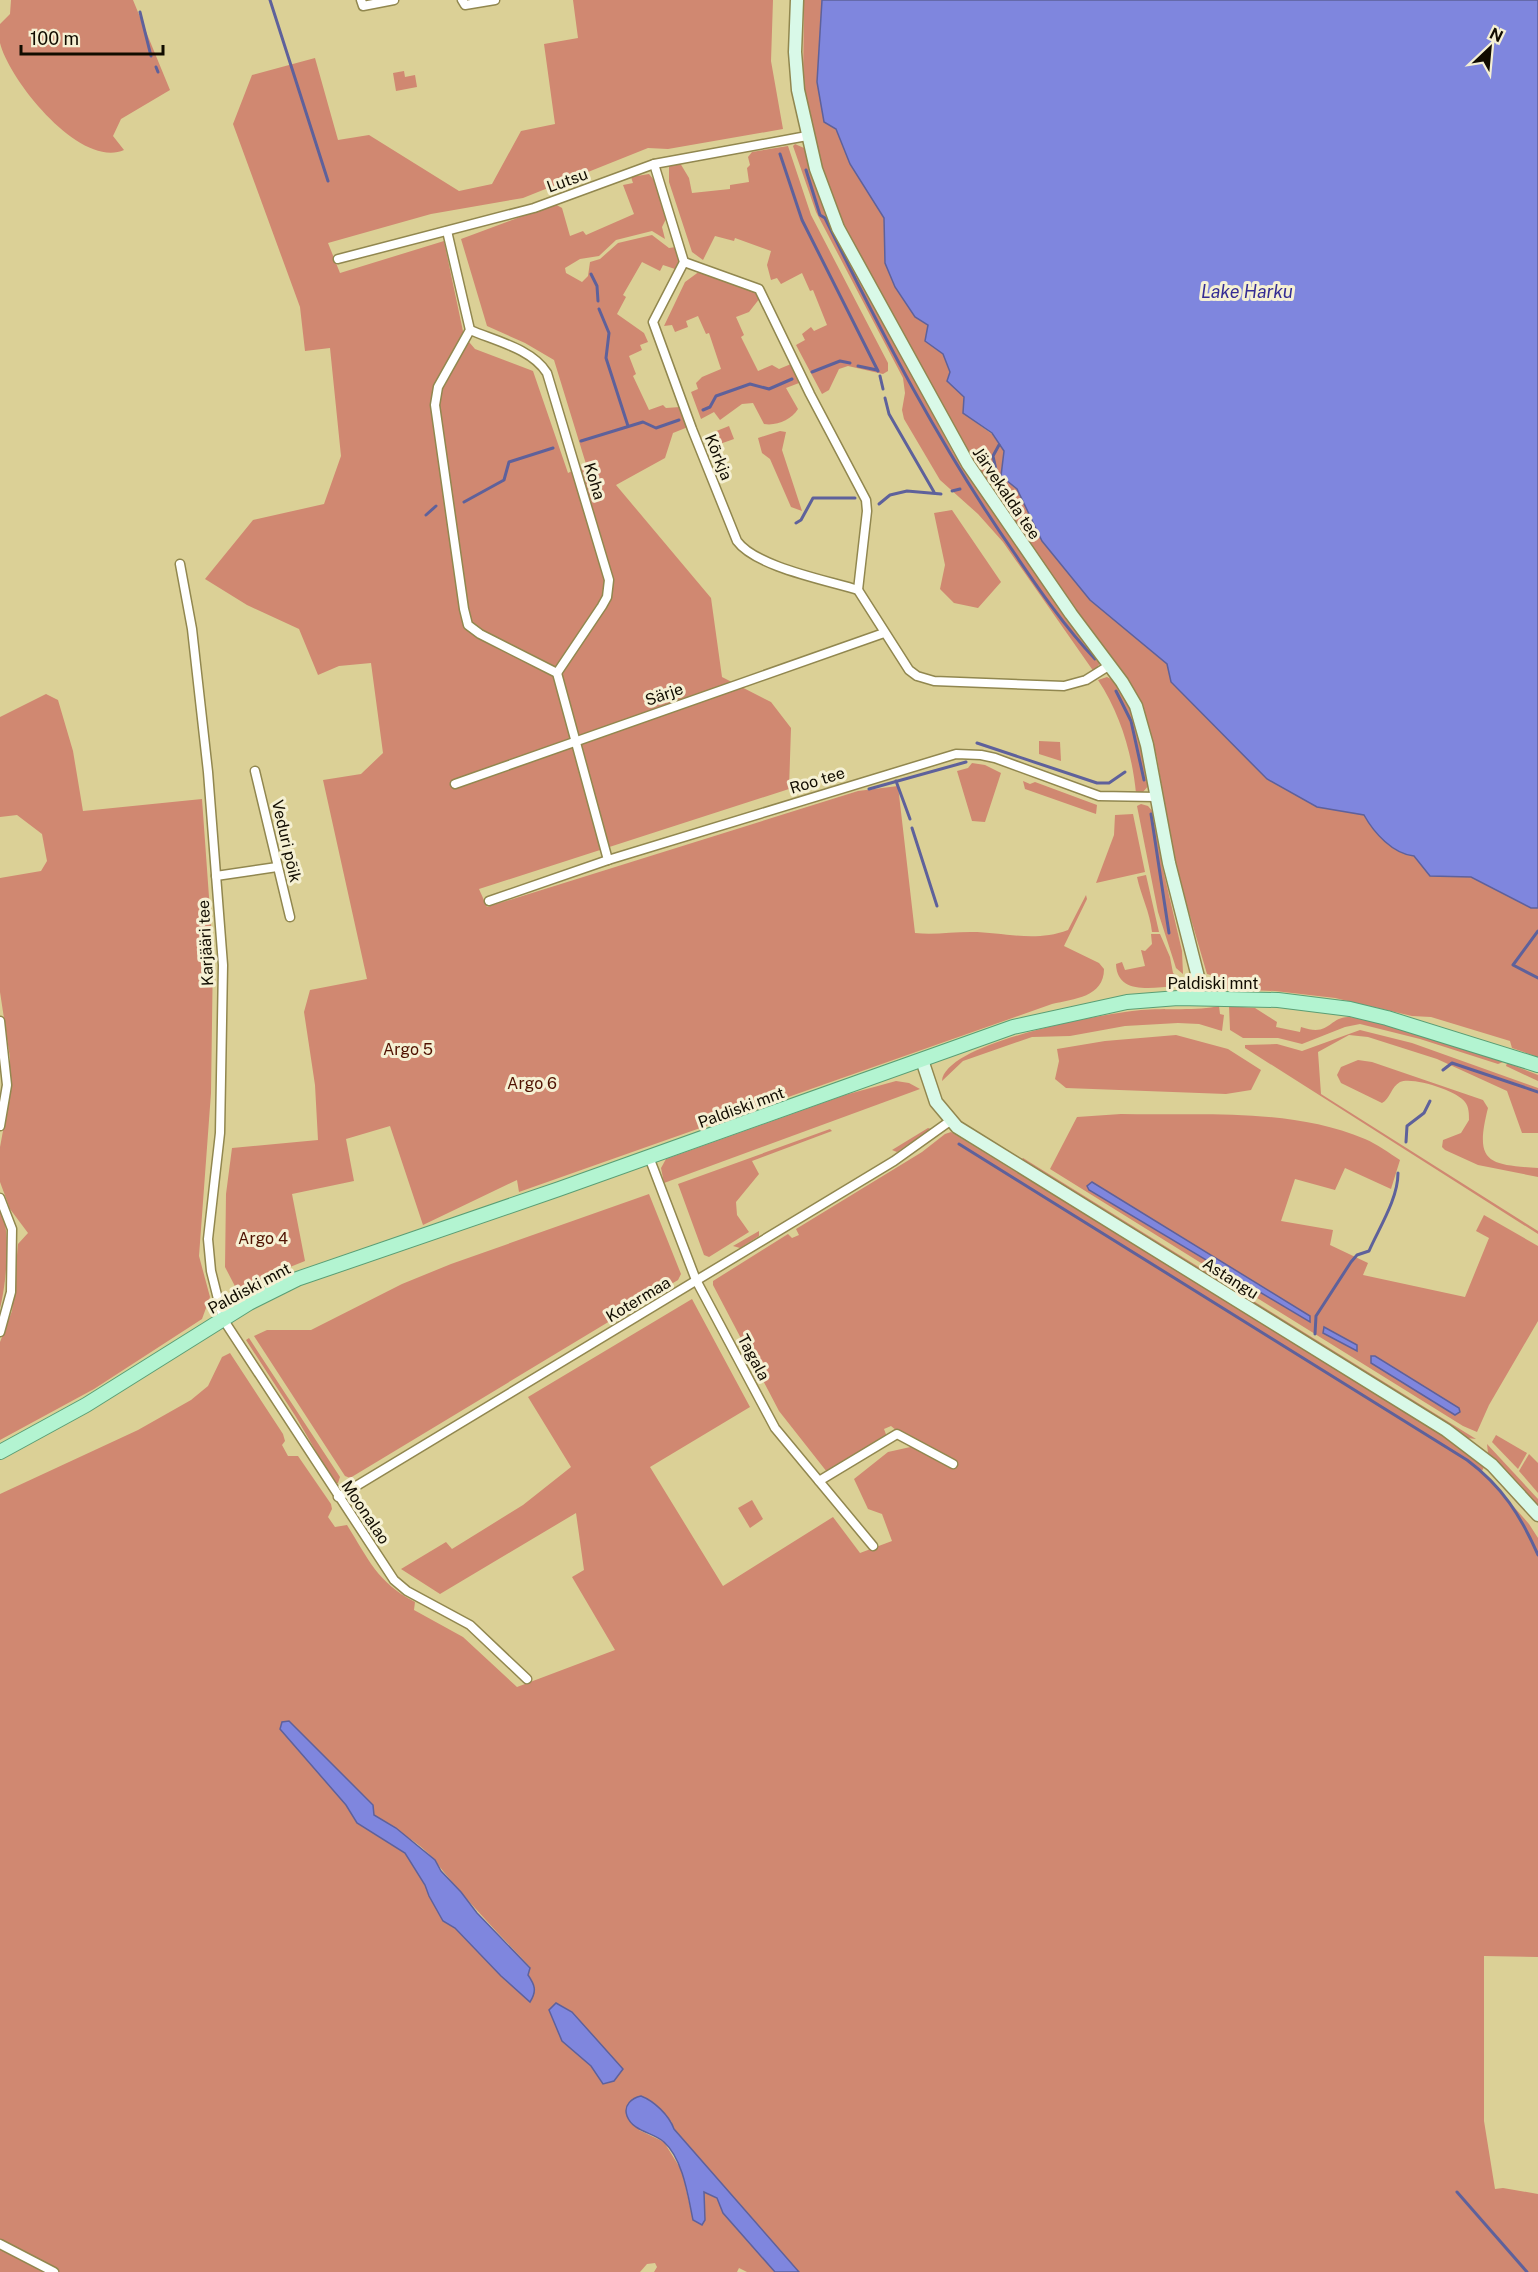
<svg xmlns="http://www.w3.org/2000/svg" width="1538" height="2272" viewBox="0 0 1538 2272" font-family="'Public Sans',sans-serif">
	<rect width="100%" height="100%" fill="#dbd096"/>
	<g fill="#d08871" fill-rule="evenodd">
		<path d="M11 0H133L170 90 121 119 113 136 124 150C80 169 9 80 0 43 0 37 0 30 0 24L10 14Z"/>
		<path d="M573 0H773L771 61 783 129 668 149 648 148 523 198 431 214 328 243 340 273 444 241 464 336 475 349 533 371 568 473 586 464 554 360 525 343 487 326 461 239 555 204 562 208 570 236 583 231 586 235 634 214 623 185 633 183 631 177 649 174 654 180 666 219 662 227 665 239 652 231 616 240 599 256 580 259 565 268 566 273 582 282 588 276 590 262 600 259 618 243 652 235 669 248 676 247 679 260 675 269 663 265 660 271 642 262 623 295 626 297 617 314 644 333 648 342 640 345 642 350 629 356 636 374 633 376 649 410 663 405 666 408 680 407 688 427 673 433 665 458 616 485 711 598 722 677 771 702 791 728 789 789 479 889 487 907 858 791 898 786 915 933C934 935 951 932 971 932 1006 932 1033 943 1068 930L1086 895 1087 899 1064 946 1099 963 1104 969C1104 997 1074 999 1052 1004L519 1192 517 1180 423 1225 390 1126 346 1139 354 1181 292 1194 305 1261 270 1275 238 1292 225 1267 226 1194 232 1148 318 1140 315 1085 304 1012 310 990 367 979 323 780 361 774 383 753 371 663 339 666 318 675 299 629 247 605 205 579 253 520 324 504 341 456 330 348 305 351 300 307 233 124 252 75 315 58 338 140 369 135 459 191 492 184 521 131 555 124 544 44 578 38Z"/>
		<path d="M804 0H822L817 82 850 164 884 218 885 263 915 317 928 325 925 341 943 354 950 372 947 381 964 397 963 413 992 434 1004 451 1001 476 1017 489 1042 541 1090 600 1167 664 1538 840V1057L1512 1048 1510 1041 1431 1017 1412 1016 1335 998 1275 991 1226 989 1221 978 1207 974 1174 861 1157 758 1143 705 1121 669 1066 597 993 491 951 425 842 222 822 167 803 86Z"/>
		<path d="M404 71 405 77 415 75 417 87 396 91 393 73Z"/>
		<path d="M795 144 804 148 821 202 833 229 954 454 1061 609 1098 658 1100 663 1094 672 1003 542 978 514 940 480 904 419 902 410 905 393 903 378 816 212 793 146Z"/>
		<path d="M788 146 811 215 888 363V371L883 374 848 366 839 369 829 390 822 394 796 345 805 340 802 334 811 327 814 331 827 325 813 290 810 291 802 273 781 284 777 278 771 280 767 265 771 251 735 238 734 241 715 236 703 260 692 252 669 182V164L680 163 689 178 692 193 730 189V185L749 182 747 168 750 165 748 157 752 152Z"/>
		<path d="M700 271 753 291 760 298 749 312 736 317 744 335 741 337 758 371 772 365 779 369 791 364 799 383 786 388 798 409C791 420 777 426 764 424L753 403 742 404 720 420 714 412 701 419 691 392 698 389 696 383 702 377 721 369 709 333 706 334 698 316 686 321 688 327 675 332 672 325 664 326 685 282Z"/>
		<path d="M729 426 734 439 714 446 709 434Z"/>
		<path d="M780 431 786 432 782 450 802 511 791 507 770 459 762 453 758 438Z"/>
		<path d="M952 510 1001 582 978 608 954 603 940 589 945 565 934 513Z"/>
		<path d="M1107 677C1134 687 1144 759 1149 785L1143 792 1136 793C1132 753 1120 713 1098 680Z"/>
		<path d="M46 694 58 700 73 751 83 811 202 799 213 953 211 1093 199 1256 210 1297 202 1319 94 1389 0 1440V1342L12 1311 18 1244 28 1233 10 1209 0 1182V1147L10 1093V1058L0 992V878L41 871 47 861 42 834 17 815 0 817V717Z"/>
		<path d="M1039 741 1060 742 1061 761 1039 754Z"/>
		<path d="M972 763 985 765 1001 773 985 822 972 821 957 771 968 768Z"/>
		<path d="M1023 781 1030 784 1035 782 1097 805 1096 814 1025 789Z"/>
		<path d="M1141 804 1148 806 1154 813 1162 865 1182 951 1183 974 1176 968 1158 912 1137 806Z"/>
		<path d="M1133 814 1145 872 1096 883 1114 835 1115 815Z"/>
		<path d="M1146 875 1159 932H1152C1150 912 1141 896 1137 877Z"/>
		<path d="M1151 934H1160L1170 957 1173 973 1181 980 1175 986C1152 988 1117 995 1116 964L1122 962 1125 970 1145 966 1141 950 1145 951 1152 944Z"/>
		<path d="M1219 1006 1220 1014 1224 1015 1222 1031 1199 1024 1178 1023 1125 1026 1070 1036 1032 1037 963 1061 942 1081C945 1042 1106 1013 1141 1010 1164 1008 1199 1011 1219 1006Z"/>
		<path d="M1229 1006 1255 1008 1277 1022 1276 1027 1300 1032 1301 1027C1330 1037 1328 1018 1348 1017 1370 1017 1482 1051 1503 1062L1498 1064 1420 1039 1360 1024 1345 1027 1302 1044 1278 1038H1243L1230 1030Z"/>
		<path d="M1360 1030 1412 1043 1538 1088V1133H1522L1507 1091 1437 1059 1368 1037 1349 1035 1318 1052 1321 1094 1538 1231V1234L1245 1048V1045L1277 1044 1302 1051Z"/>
		<path d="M1176 1035 1228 1049 1261 1070 1251 1090 1226 1094 1066 1088 1055 1079 1059 1061 1057 1049 1105 1041Z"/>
		<path d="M1358 1060 1372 1062 1483 1100 1488 1108C1474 1163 1488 1165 1538 1168V1177L1478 1165 1445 1150 1442 1147 1443 1140 1461 1133 1469 1120C1469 1114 1469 1107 1465 1102 1458 1091 1412 1076 1400 1082 1391 1087 1390 1099 1382 1103L1341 1083 1337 1075 1341 1067Z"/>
		<path d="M1507 1063 1538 1075V1081L1506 1066Z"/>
		<path d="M896 1081 909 1083 920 1089 664 1183 661 1168 666 1159 845 1095Z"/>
		<path d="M1121 1114C1202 1116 1288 1107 1365 1139 1377 1144 1389 1153 1400 1160L1391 1189 1345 1168 1335 1190 1295 1179 1281 1221 1333 1230 1330 1245 1368 1263 1363 1275 1465 1297 1489 1238 1476 1231 1484 1215 1538 1246V1321L1489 1405 1477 1432 1463 1426 1050 1169 1077 1117Z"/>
		<path d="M928 1128 931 1129 897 1152 892 1150Z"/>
		<path d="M830 1129 832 1131 752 1161 759 1174 736 1202 737 1215 749 1232 709 1257 704 1255 678 1184Z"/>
		<path d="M951 1132 1445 1436 1484 1467 1482 1471 1529 1524 1538 1538V1957L1484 1956V2121L1495 2189 1503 2188 1538 2194V2272H799L674 2129 671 2121 639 2130 664 2142 682 2171 693 2220H705L703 2191 717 2198 723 2213 775 2272H747L739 2268 737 2272H654L657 2267 655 2263 647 2264 640 2272H0V1494L138 1430 191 1400 208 1386 222 1357 230 1353 283 1434 285 1441 282 1445 288 1456H298L331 1504 332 1509 328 1517 335 1527 347 1525C369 1560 377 1582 415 1602L414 1610 463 1637 517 1687 615 1650 572 1577 584 1570 576 1513 440 1594 401 1569 446 1542 452 1549 523 1505 571 1467 528 1397 692 1299 750 1407 650 1467 723 1586 833 1517 860 1553 892 1541 882 1514 868 1509 854 1479 888 1452 915 1446 891 1426 884 1429 887 1437 827 1472 779 1411 713 1285V1281L788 1234 792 1238 799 1235 796 1229 922 1152 945 1134ZM287 1737C315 1763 343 1790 373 1814 392 1830 419 1840 435 1861 464 1898 497 1932 530 1967L528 1975C535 1985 537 1991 529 2001L501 1976 455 1928 443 1921 429 1896 425 1885 405 1853 357 1823 346 1805ZM556 2003 572 2012 623 2069 603 2083 591 2066 562 2041 549 2010Z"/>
		<path d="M1023 1158 1476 1439 1467 1438 1424 1412 1020 1161Z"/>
		<path d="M649 1194 681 1274 678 1280 350 1478 345 1476 254 1336 267 1330H311L402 1284 451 1264Z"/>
		<path d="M0 1209C12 1230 6 1285 0 1308Z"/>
		<path d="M759 1231V1236L740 1248 733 1246Z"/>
		<path d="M249 1338 340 1477 338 1483 335 1484 296 1417 246 1340Z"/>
		<path d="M1496 1435 1527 1453 1518 1469 1492 1442Z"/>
		<path d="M1487 1444 1538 1499V1506L1488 1453Z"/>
		<path d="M1529 1454 1538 1463V1493L1519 1471Z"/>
		<path d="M752 1500 763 1519 750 1528 738 1508Z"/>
	</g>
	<g fill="#7f86de" stroke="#5e619b" stroke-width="1.5">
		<path d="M822 0H1538V908H1531L1471 877 1430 876 1414 856C1393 854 1374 833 1364 815L1317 807 1267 779 1171 682 1167 664 1090 600 1042 541 1017 489 1001 476 1004 451 992 433 963 413 964 397 947 381 950 372 943 354 925 341 928 325 915 317 895 287 885 263 884 218 850 164 836 129 824 122 817 82Z"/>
		<path d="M1092 1182 1310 1316V1322L1089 1190 1087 1186Z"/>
		<path d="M1324 1327 1357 1345V1351L1323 1333Z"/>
		<path d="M1371 1356H1375L1459 1408 1460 1412 1455 1415 1371 1363Z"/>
		<path d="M289 1721 373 1805 374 1815 396 1828 435 1860 441 1871 461 1892 477 1913 530 1968 528 1975C535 1985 537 1991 530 2002L501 1976 455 1928 443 1921 429 1896 425 1885 405 1853 357 1823 346 1805 280 1729 282 1722Z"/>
		<path d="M556 2003 572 2012 623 2069 614 2081 603 2084 591 2066 562 2041 549 2010Z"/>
		<path d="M641 2096C654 2101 669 2115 674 2129L799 2272H775L723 2213 717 2198 704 2192 705 2220 702 2225 693 2220C688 2196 683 2159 664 2142 653 2132 633 2132 627 2116 623 2105 632 2098 641 2096Z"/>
	</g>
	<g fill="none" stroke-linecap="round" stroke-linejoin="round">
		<g stroke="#5e619b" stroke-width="3">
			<path d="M270 0 328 181"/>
			<path d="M140 12 151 56"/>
			<path d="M156 67 158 72"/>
			<path d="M780 154 802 220 878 371"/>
			<path d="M806 170 820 215 825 218C882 334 941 448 1015 554 1040 591 1065 627 1095 659"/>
			<path d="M591 274 597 286 598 301"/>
			<path d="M599 309 609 333 606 358 628 426"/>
			<path d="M858 366 877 370"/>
			<path d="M812 372 840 361 850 363"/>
			<path d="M880 376 883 389"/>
			<path d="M885 398 889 414 934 492"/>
			<path d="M703 410 710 407 716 396 750 384 769 389 792 379"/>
			<path d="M581 441 643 422 656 428 679 420"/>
			<path d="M987 481 996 470 993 456 999 445"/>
			<path d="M952 491 960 489"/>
			<path d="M464 502 504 480 509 462 553 448"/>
			<path d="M879 504 890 495 907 491 941 494"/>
			<path d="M426 515 436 506"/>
			<path d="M796 523 801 520 813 498H855"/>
			<path d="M1116 691 1131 721 1144 780"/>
			<path d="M977 743 1097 783H1109L1125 772"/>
			<path d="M896 781 910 819"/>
			<path d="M869 789 966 762"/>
			<path d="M1151 814 1169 933"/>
			<path d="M912 828 937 906"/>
			<path d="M1538 931 1513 965 1538 978"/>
			<path d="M1443 1070 1452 1063 1538 1092"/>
			<path d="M1406 1142 1407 1126 1424 1113 1430 1101"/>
			<path d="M959 1144 1467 1460C1502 1486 1521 1516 1538 1555"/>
			<path d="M1315 1334 1316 1316 1351 1262 1357 1255 1369 1251C1379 1228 1398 1199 1398 1173"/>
			<path d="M1457 2192 1527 2272"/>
		</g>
		<defs>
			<g id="street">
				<path d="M361 0 363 6 394 0"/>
				<path d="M462 0 465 5 495 0"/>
				<path d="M654 164 684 262 653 322 692 429 737 541C756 567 826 580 858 590L909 670 917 676 934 681 1064 686 1086 680 1110 665"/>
				<path d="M447 231 470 330 438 387 435 405 464 609 468 625 480 634 557 673 608 860"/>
				<path d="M338 259 534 208 654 164 807 136"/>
				<path d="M684 262 759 289 810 394 866 500 867 511 858 590"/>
				<path d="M470 330C496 341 532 349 547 373L609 580 607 597 602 606 557 673"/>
				<path d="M180 564 192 629 208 772 223 965 220 1133 208 1239 211 1271 223 1319 394 1580 407 1591 470 1625 527 1679"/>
				<path d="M255 771 290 917"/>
				<path d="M455 784 884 633"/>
				<path d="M216 876 277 867"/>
				<path d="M489 901 608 860 956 754 981 755 995 758 1099 796 1157 797"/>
				<path d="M0 1021 7 1085 0 1126"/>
				<path d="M649 1157 696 1280 775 1428 873 1546"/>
				<path d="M0 1198 12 1229 11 1292 0 1332"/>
				<path d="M819 1481 897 1434 953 1464"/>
				<path d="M338 1497 894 1161 950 1121"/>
				<path d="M0 2244 54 2272"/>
			</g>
			<g id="secondary">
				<path d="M797 0 795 52 798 90 816 169 838 228 968 464 1071 614 1122 682 1136 706 1147 745 1169 863 1198 977 1197 998"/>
				<path d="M922 1060 936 1102 957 1127 1446 1430 1492 1465 1538 1515"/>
			</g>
			<path id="primary" d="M0 1452 86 1405 249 1303 297 1279 559 1189 1013 1027 1127 1002 1178 998 1278 1000 1350 1009 1387 1018 1538 1065"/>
		</defs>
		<use href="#street" stroke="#91874f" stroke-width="11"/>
		<use href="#secondary" stroke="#91874f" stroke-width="15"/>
		<use href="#primary" stroke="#5a9e74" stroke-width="16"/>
		<use href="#street" stroke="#fff" stroke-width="8"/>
		<use href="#secondary" stroke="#d9f9e8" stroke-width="12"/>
		<use href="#primary" stroke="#b3f4d1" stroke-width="14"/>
	</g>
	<g text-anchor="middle" stroke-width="6" stroke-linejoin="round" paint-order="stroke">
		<g font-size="16" fill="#110c00" stroke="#f5f0d3">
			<text transform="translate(567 180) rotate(-20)" y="6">Lutsu</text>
			<text transform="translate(719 457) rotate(68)" y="6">Kõrkja</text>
			<text transform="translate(595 481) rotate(73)" y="6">Koha</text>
			<text transform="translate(1007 493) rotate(56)" y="6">Järvekalda tee</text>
			<text transform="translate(664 694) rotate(-19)" y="6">Särje</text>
			<text transform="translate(817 780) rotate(-17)" y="6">Roo tee</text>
			<text transform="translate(287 841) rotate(77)" y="6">Veduri põik</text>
			<text transform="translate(205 943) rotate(-93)" y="6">Karjääri tee</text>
			<text x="1213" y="989">Paldiski mnt</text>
			<text transform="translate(741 1107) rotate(-20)" y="6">Paldiski mnt</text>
			<text transform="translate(1231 1278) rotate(32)" y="6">Astangu</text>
			<text transform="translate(249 1288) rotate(-28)" y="6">Paldiski mnt</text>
			<text transform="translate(638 1299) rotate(-31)" y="6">Kotermaa</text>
			<text transform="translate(754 1357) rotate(62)" y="6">Tagala</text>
			<text transform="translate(366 1512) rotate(56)" y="6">Moonalao</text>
		</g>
		<g font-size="16" fill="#4f1100" stroke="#f5f0d3">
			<text x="408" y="1055">Argo 5</text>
			<text x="532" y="1089">Argo 6</text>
			<text x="263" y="1244">Argo 4</text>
		</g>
		<g font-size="18" font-style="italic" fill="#342c93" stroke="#f5f0d3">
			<text x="1247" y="298">Lake Harku</text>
		</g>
	</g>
	<g transform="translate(1490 48) rotate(26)" stroke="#f5f0d3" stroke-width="4.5" paint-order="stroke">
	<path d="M0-4.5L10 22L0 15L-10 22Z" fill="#110c00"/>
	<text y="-9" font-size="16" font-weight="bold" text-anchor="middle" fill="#110c00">N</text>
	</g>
	<path d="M21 45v9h142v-9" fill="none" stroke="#110c00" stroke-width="3"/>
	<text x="30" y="45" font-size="18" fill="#110c00" stroke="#f5f0d3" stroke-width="4.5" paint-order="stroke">100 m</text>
</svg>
